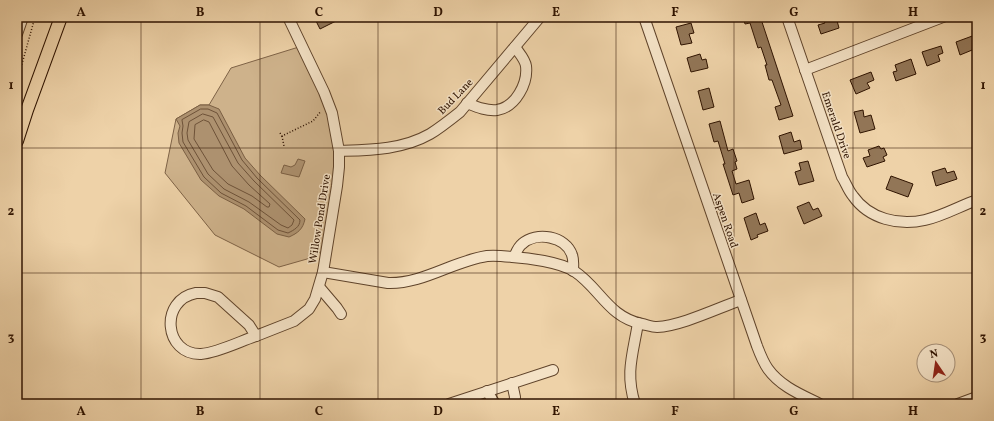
<svg xmlns="http://www.w3.org/2000/svg" width="994" height="421" viewBox="0 0 994 421" font-family="Vollkorn,serif">
	<rect width="100%" height="100%" fill="#eed2a8"/>
	<filter id="stains"><feTurbulence type="fractalNoise" baseFrequency=".005" numOctaves="4"/><feColorMatrix values="0 0 0 0 .2 0 0 0 0 .09 0 0 0 0 .02 0 0 0 .5 -.17"/></filter>
	<radialGradient id="worn" r=".72"><stop offset=".6" stop-color="#630" stop-opacity="0"/><stop offset="1" stop-color="#630" stop-opacity=".3"/></radialGradient>
	<path fill="#ceb28b" stroke="#7e6246" d="M302 46 324 92 339 151 327 247 314 257 279 267 215 235 165 173 176 119 200 105H209L231 68Z"/>
	<g fill="#ad916f" stroke="#7b5f43">
		<path d="M200 105H209L219 109 245 158 260 175 305 219C303 229 298 233 289 237L277 234 244 209 219 196 201 180 179 143 178 133 180 126 176 119Z"/>
		<path d="M298 159 305 161 299 177 281 173 284 165 291 167 295 165Z"/>
	</g>
	<g fill="none" stroke-linecap="round" stroke-linejoin="round">
		<g stroke="#6e5238" stroke-width="1">
			<path d="M201 109H208L217 113 242 160 257 178 300 220C300 227 294 230 288 233L278 230 246 206 221 193 204 177 183 142 182 133 183 126 182 120Z"/>
			<path d="M203 114 213 117 238 163 254 181 294 220 292 225 288 228 281 225 249 202 224 189 208 174 188 140 187 133 189 122Z"/>
			<path d="M204 120 209 122 232 166 249 185 270 204 269 207H267L252 196 228 184 213 170 194 139 195 125Z"/>
		</g>
	</g>
	<g fill="#927657" stroke="#2f1300">
		<path d="M314 17H344L320 29Z"/>
		<path d="M743 17H762L761 19 793 116 779 120 775 107 781 105 772 80H769L765 65H767L761 47 758 48 750 23 745 24Z"/>
		<path d="M822 17H836L839 28 821 34 818 25 825 23Z"/>
		<path d="M691 23 694 33 689 34 692 43 681 45 676 27Z"/>
		<path d="M975 35 977 39V48L960 55 956 42Z"/>
		<path d="M941 46 943 53 938 55 940 61 927 66 922 52Z"/>
		<path d="M700 54 702 60 706 59 708 68 691 72 687 58Z"/>
		<path d="M911 59 916 74 896 81 893 72 897 71 895 65Z"/>
		<path d="M871 72 874 80 867 83 870 88 856 94 850 80Z"/>
		<path d="M709 88 714 107 703 110 698 91Z"/>
		<path d="M863 110 864 117 871 115 875 129 860 133 854 112Z"/>
		<path d="M720 121 728 151 733 149 737 161 735 162 737 169 732 171 736 184 749 180 754 199 742 203 739 193 733 195 723 164H725L718 141 714 142 709 124Z"/>
		<path d="M791 132 794 142 800 140 802 149 784 154 779 136Z"/>
		<path d="M879 146 881 149 884 148 887 155 883 157 885 161 867 167 863 158 870 156 868 150Z"/>
		<path d="M808 161 814 181 799 185 795 172 801 170 799 163Z"/>
		<path d="M945 168 947 173 954 171 957 179 936 186 932 172Z"/>
		<path d="M891 176 913 184 908 197 886 189Z"/>
		<path d="M809 202 813 210 818 208 822 216 804 224 797 207Z"/>
		<path d="M756 213 760 225 765 223 768 231 757 235 758 237 751 240 744 218Z"/>
	</g>
	<g fill="none" stroke-linecap="round" stroke-linejoin="round">
		<defs>
			<g id="minor">
				<path d="M644 17 757 346C760 354 763 362 768 369 781 387 802 395 820 404"/>
				<path d="M787 17 842 177C846 183 848 190 853 196 869 219 899 226 925 220 943 216 960 206 977 200"/>
				<path d="M17 34 23 17"/>
				<path d="M805 70 943 17"/>
				<path d="M467 103C477 107 486 111 497 110 516 107 528 83 526 66 525 59 519 53 515 47"/>
				<path d="M339 151C369 150 402 150 430 134 440 128 450 120 460 112L540 17"/>
				<path d="M514 257C516 253 518 247 522 244 536 231 566 236 572 255 574 260 573 266 573 271"/>
				<path d="M323 272 388 283C423 284 453 261 487 256 495 255 503 256 512 257 529 258 559 262 574 271 600 288 608 317 642 324 647 325 652 327 657 327 681 326 718 308 741 300"/>
				<path d="M320 288 337 308 341 314"/>
				<path d="M196 293H205L218 297 249 325 256 336C241 341 217 353 201 354 164 355 159 300 196 293Z"/>
				<path d="M256 336 294 321 309 309 315 299 323 272 337 186 339 167V151L332 113 324 92 288 17"/>
				<path d="M512 383 515 397 514 404"/>
				<path d="M487 391 495 404"/>
				<path d="M449 404 553 370"/>
				<path d="M635 404C625 373 633 354 638 323"/>
				<path d="M958 404 977 397"/>
			</g>
			<path id="major" d="M17 141 27 110 61 17"/>
		</defs>
		<use href="#minor" stroke="#5f432a" stroke-width="12"/>
		<use href="#major" stroke="#2f1300" stroke-width="14"/>
		<g stroke="#2f1300" stroke-width="1.5" stroke-dasharray="1 2" stroke-linecap="butt">
			<path d="M17 82 35 17"/>
			<path d="M280 133 282 136 313 121 321 111"/>
			<path d="M282 136 284 146"/>
		</g>
		<use href="#minor" stroke="#f4e2c6" stroke-width="10"/>
		<use href="#major" stroke="#eed2a8" stroke-width="12"/>
	</g>
	<path fill="none" stroke="#2f1300" stroke-width="1" stroke-opacity="0.55" d="M141 17V404M260 17V404M378 17V404M497 17V404M616 17V404M734 17V404M853 17V404M17 148H977M17 273H977"/>
	<g text-anchor="middle" stroke-width="3" stroke-linejoin="round" paint-order="stroke">
		<g font-size="11" fill="#2f1300" stroke="#f4e2c6">
			<text transform="translate(455 96) rotate(-46)" y="4">Bud Lane</text>
			<text transform="translate(837 125) rotate(71)" y="4">Emerald Drive</text>
			<text transform="translate(319 219) rotate(-81)" y="4">Willow Pond Drive</text>
			<text transform="translate(726 220) rotate(71)" y="4">Aspen Road</text>
		</g>
	</g>
	<rect width="994" height="421" fill="none" stroke="#eed2a8" stroke-width="44"/>
	<g transform="translate(936 363) rotate(347)"><circle r="19" fill="#f4e2c6" stroke="#a58f77"/>
	<path d="M0-3L7 15L0 10L-7 15Z" fill="#8f2418"/>
	<text y="-6" font-size="11" font-weight="bold" text-anchor="middle" fill="#2f1300">N</text>
	</g>
	<rect x="22" y="22" width="950" height="377" fill="none" stroke="#2f1300" stroke-width="1.5"/>
	<g font-size="13" text-anchor="middle" font-weight="bold" fill="#2f1300">
		<text x="81" y="16">A</text>
		<text x="200" y="16">B</text>
		<text x="319" y="16">C</text>
		<text x="438" y="16">D</text>
		<text x="556" y="16">E</text>
		<text x="675" y="16">F</text>
		<text x="794" y="16">G</text>
		<text x="913" y="16">H</text>
		<text x="11" y="89">1</text>
		<text x="983" y="89">1</text>
		<text x="11" y="215">2</text>
		<text x="983" y="215">2</text>
		<text x="11" y="341">3</text>
		<text x="983" y="341">3</text>
		<text x="81" y="415">A</text>
		<text x="200" y="415">B</text>
		<text x="319" y="415">C</text>
		<text x="438" y="415">D</text>
		<text x="556" y="415">E</text>
		<text x="675" y="415">F</text>
		<text x="794" y="415">G</text>
		<text x="913" y="415">H</text>
	</g>
	<rect width="100%" height="100%" filter="url(#stains)"/>
	<rect width="100%" height="100%" fill="url(#worn)"/>
</svg>
